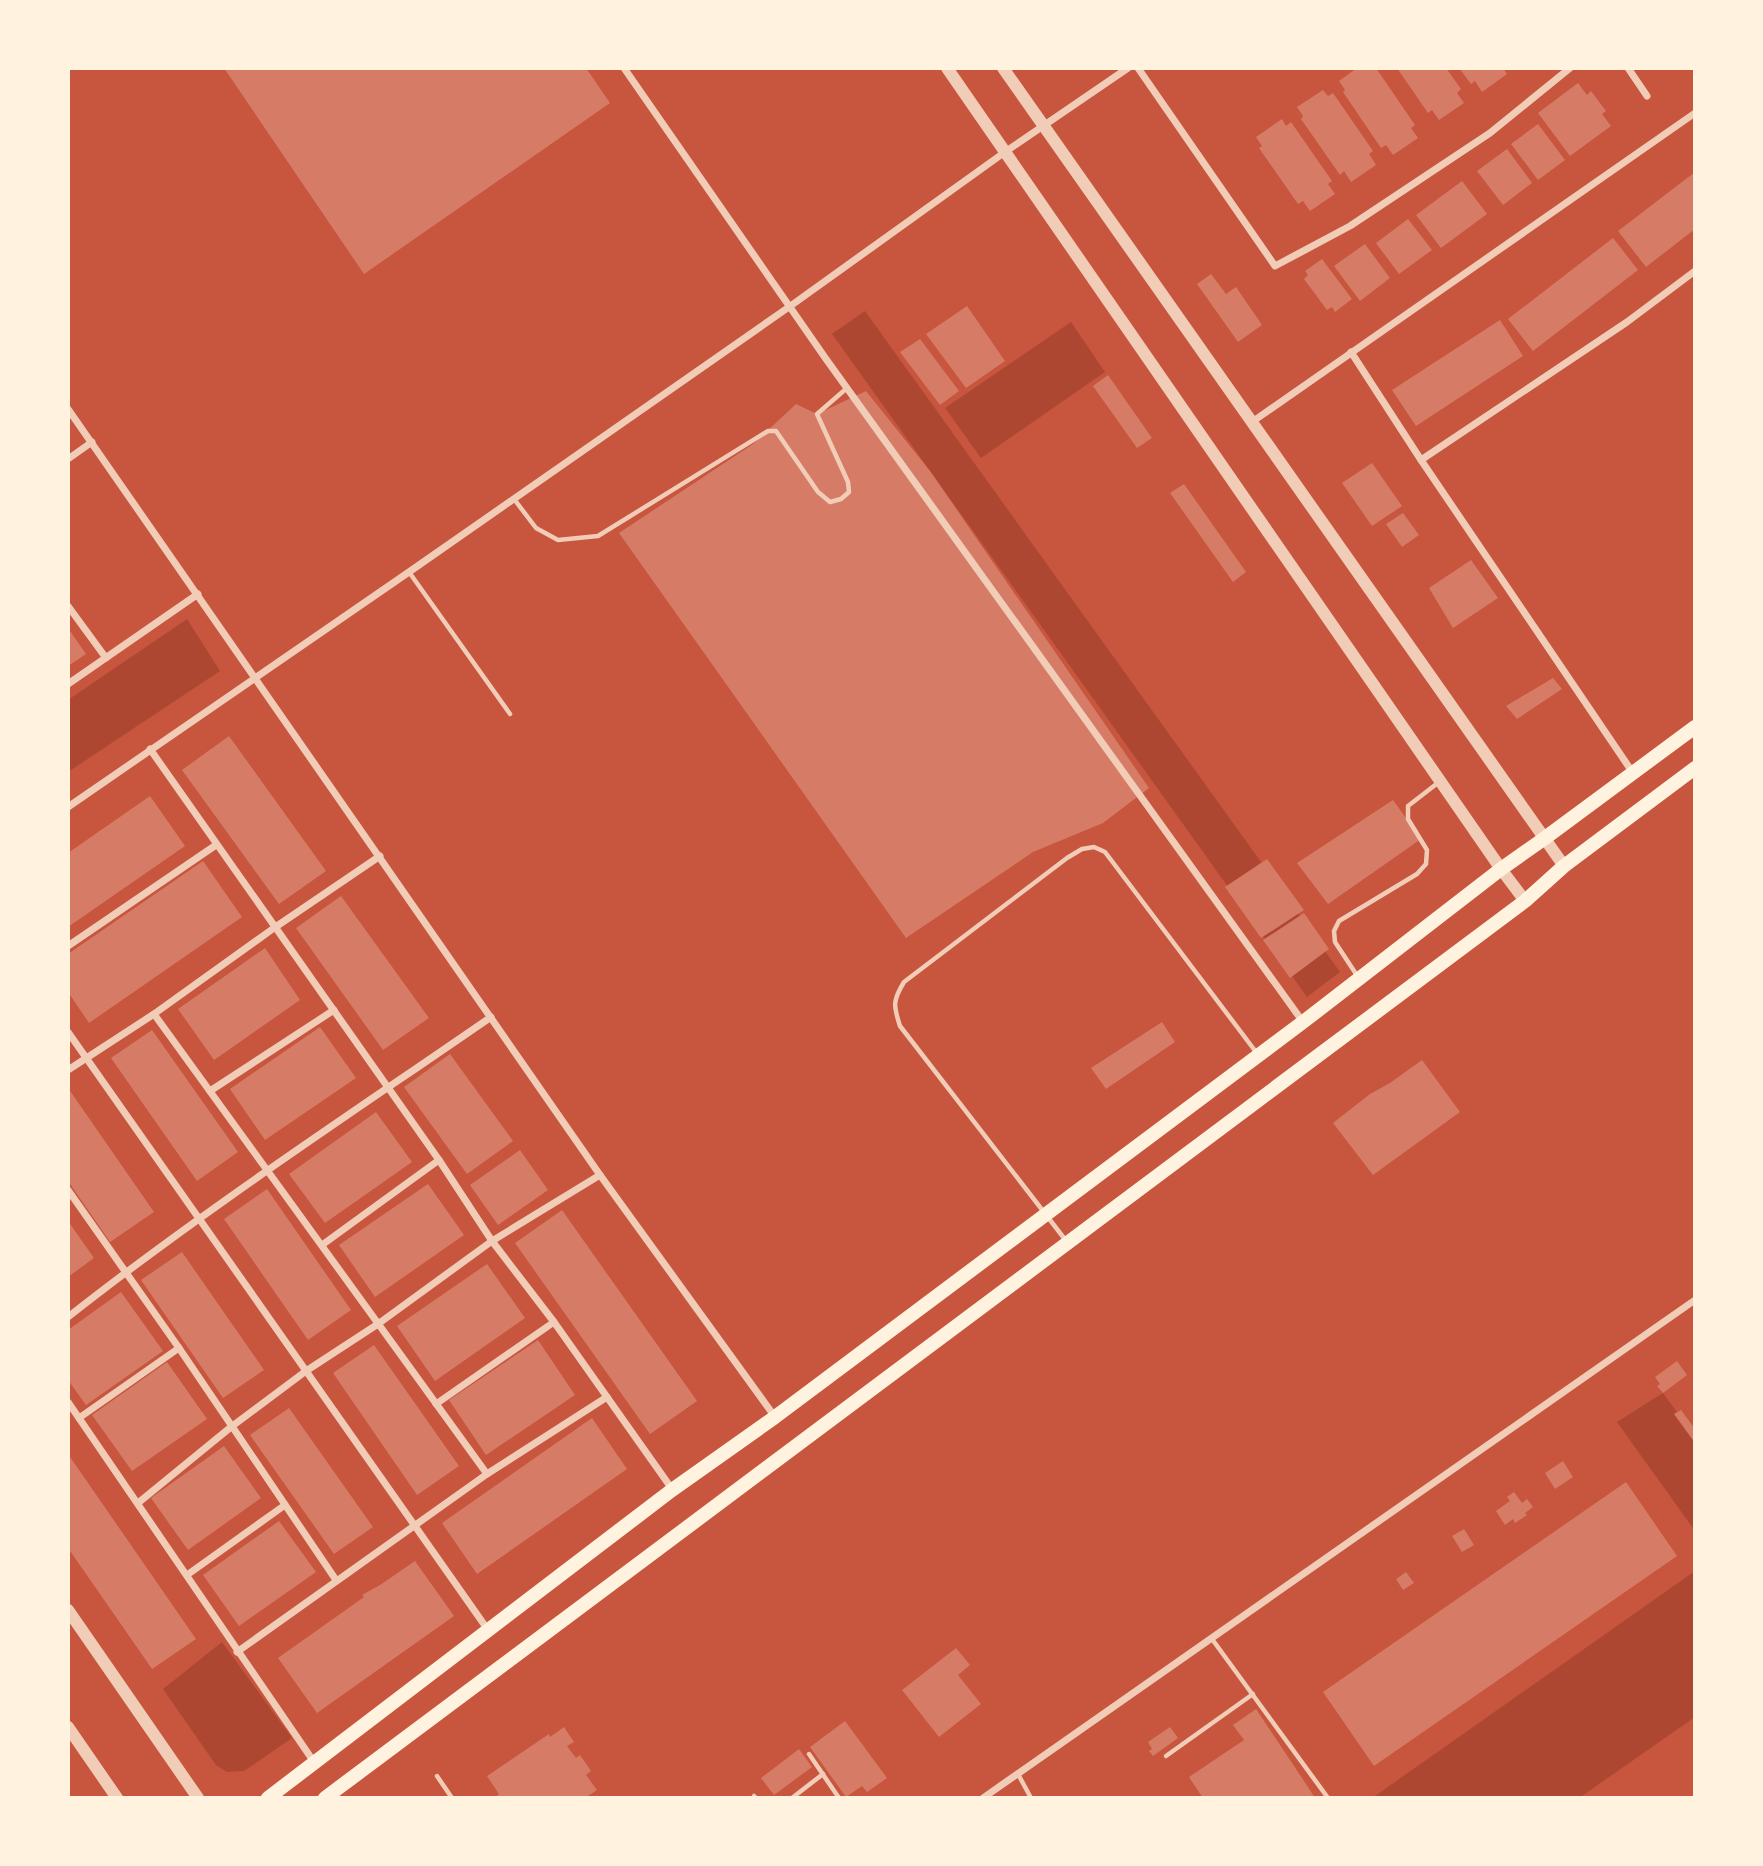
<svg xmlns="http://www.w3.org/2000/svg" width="1763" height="1866" viewBox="0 0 1763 1866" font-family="'Asap Condensed',sans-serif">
	<rect width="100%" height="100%" fill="#c8553d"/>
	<g fill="#ae4732">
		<path d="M865 311 1340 972 1307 997 832 334Z"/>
		<path d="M1071 322 1105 372 981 458 945 408Z"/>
		<path d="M187 619 220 671 68 772V700Z"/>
		<path d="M1663 1393 1695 1437V1531L1617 1422Z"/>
		<path d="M1695 1571V1717L1579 1798H1377L1375 1796Z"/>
		<path d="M222 1642 292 1738 244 1771 227 1772 216 1765 163 1689Z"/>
	</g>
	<g fill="#d67c66">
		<path d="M224 68H586L610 103 364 274Z"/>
		<path d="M1357 68H1369L1370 70 1376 68 1415 125 1411 128 1418 138 1393 155 1386 145 1381 148 1343 92 1345 90 1339 81Z"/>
		<path d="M1397 68H1446L1461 89 1457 93 1464 103 1439 120 1432 110 1428 113Z"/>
		<path d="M1459 68H1503L1507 74 1482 92 1475 81 1471 84Z"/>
		<path d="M1578 83 1587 95 1591 91 1606 111 1602 114 1611 126 1570 156 1538 113Z"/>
		<path d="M1323 90 1328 96 1333 93 1373 151 1369 154 1376 165 1351 182 1344 171 1340 175 1301 119 1303 116 1297 107Z"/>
		<path d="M1282 119 1286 126 1291 122 1332 181 1328 184 1335 194 1310 211 1303 201 1298 204 1259 148 1262 146 1256 137Z"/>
		<path d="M1538 124 1565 160 1538 180 1511 144Z"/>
		<path d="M1507 149 1532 183 1503 205 1477 171Z"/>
		<path d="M1695 172V229L1646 267 1618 231Z"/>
		<path d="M1462 181 1487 214 1441 248 1416 215Z"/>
		<path d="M1408 219 1432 250 1399 274 1376 243Z"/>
		<path d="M1613 238 1638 270 1533 351 1508 319Z"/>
		<path d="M1365 244 1390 278 1360 301 1334 266Z"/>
		<path d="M1322 259 1352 299 1335 312 1332 307 1327 310 1304 279 1308 275 1305 271Z"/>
		<path d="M1211 274 1226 294 1236 287 1262 325 1238 342 1197 284Z"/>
		<path d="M967 306 1005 361 966 388 926 334Z"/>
		<path d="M1500 320 1523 356 1416 426 1392 390Z"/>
		<path d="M920 339 959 391 940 405 900 352Z"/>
		<path d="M1108 375 1152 438 1137 448 1093 386Z"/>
		<path d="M866 391 930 471 1149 788 1103 823 1033 852 906 938 619 533 753 444 796 404 817 414Z"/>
		<path d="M1372 463 1402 506 1372 526 1342 483Z"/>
		<path d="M1184 484 1246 572 1233 582 1170 493Z"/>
		<path d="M1403 513 1419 535 1402 547 1386 524Z"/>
		<path d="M1471 560 1498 598 1453 628 1429 588Z"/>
		<path d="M68 628 86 654 68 666Z"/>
		<path d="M1553 678 1562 689 1517 719 1506 706Z"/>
		<path d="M229 736 326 871 279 904 182 770Z"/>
		<path d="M150 796 185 846 68 927V853Z"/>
		<path d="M1393 800 1421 839 1328 904 1297 863Z"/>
		<path d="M1267 859 1304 910 1261 938 1225 887Z"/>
		<path d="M203 861 242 917 89 1023 68 992V954Z"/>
		<path d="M341 896 429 1018 383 1050 296 928Z"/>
		<path d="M1304 913 1329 949 1290 978 1263 940Z"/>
		<path d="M265 948 300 1000 214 1060 178 1009Z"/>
		<path d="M1162 1022 1175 1042 1106 1089 1091 1068Z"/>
		<path d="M320 1027 356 1078 265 1140 230 1089Z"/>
		<path d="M152 1030 238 1152 197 1181 111 1058Z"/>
		<path d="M450 1054 513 1141 467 1174 404 1087Z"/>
		<path d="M1422 1060 1460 1112 1373 1175 1333 1123 1370 1094 1390 1083Z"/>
		<path d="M68 1088 154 1212 110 1242 68 1181Z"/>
		<path d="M376 1112 412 1162 325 1223 289 1174Z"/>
		<path d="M520 1150 548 1190 498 1225 470 1185Z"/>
		<path d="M428 1184 464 1235 375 1297 339 1245Z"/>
		<path d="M267 1189 351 1310 308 1340 224 1219Z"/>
		<path d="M562 1210 697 1401 650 1434 515 1243Z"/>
		<path d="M68 1221 94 1258 68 1277Z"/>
		<path d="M182 1252 264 1370 223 1398 141 1280Z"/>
		<path d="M487 1264 525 1318 435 1381 397 1326Z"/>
		<path d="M121 1292 163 1351 86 1405 68 1380V1330Z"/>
		<path d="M538 1340 575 1395 486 1455 449 1400Z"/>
		<path d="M374 1345 459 1466 417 1495 333 1373Z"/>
		<path d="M1677 1361 1687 1375 1663 1393 1657 1386 1660 1384 1655 1377Z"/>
		<path d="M167 1362 207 1419 132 1471 92 1415Z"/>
		<path d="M289 1408 373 1527 334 1554 250 1435Z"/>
		<path d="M1681 1410 1695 1429V1443L1674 1414Z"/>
		<path d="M592 1418 627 1469 477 1574 442 1523Z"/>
		<path d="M224 1446 261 1498 188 1550 151 1498Z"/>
		<path d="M68 1454 196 1639 152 1669 68 1548Z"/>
		<path d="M1563 1461 1573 1477 1555 1489 1545 1473Z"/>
		<path d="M1626 1482 1677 1556 1374 1766 1323 1692Z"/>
		<path d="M1514 1492 1522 1503 1527 1499 1533 1507 1525 1513 1527 1515 1515 1523 1513 1519 1505 1525 1496 1511 1510 1501 1507 1497Z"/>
		<path d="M279 1521 316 1572 239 1626 203 1575Z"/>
		<path d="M1464 1529 1474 1545 1462 1552 1452 1536Z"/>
		<path d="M415 1561 454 1616 317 1713 278 1658 364 1597 362 1595 380 1585Z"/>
		<path d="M1406 1572 1414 1583 1403 1590 1396 1579Z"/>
		<path d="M956 1648 970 1665 958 1675 981 1704 939 1737 902 1690Z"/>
		<path d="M1256 1709 1306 1784 1315 1798H1203L1189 1777 1244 1740 1233 1725Z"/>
		<path d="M845 1721 887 1778 867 1792 862 1786 846 1797 810 1747Z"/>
		<path d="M564 1727 574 1742 567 1746 576 1758 580 1755 591 1771 586 1775 597 1790 585 1798H495L499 1794 487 1776 549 1734 550 1737Z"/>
		<path d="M1170 1727 1178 1738 1153 1756 1149 1751 1152 1749 1148 1742Z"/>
		<path d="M799 1749 812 1767 774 1795 761 1778Z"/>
	</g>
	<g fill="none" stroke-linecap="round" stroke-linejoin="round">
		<g stroke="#f1ccb7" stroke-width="4.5">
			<path d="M514 499 536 528 558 540 598 536 768 431H776L818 492 830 502 841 499 849 492 848 482 817 414 847 388"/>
			<path d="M409 572 510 714"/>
			<path d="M1358 977 1335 942 1334 931 1339 921 1417 874 1426 864 1427 850 1408 819V806L1439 782"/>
			<path d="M1067 1242 900 1026C893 1005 893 1000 904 982L1067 858 1082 849 1094 847 1105 852 1256 1052"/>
			<path d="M1212 1639 1328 1798"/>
			<path d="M809 1754 839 1798"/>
			<path d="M1166 1756 1253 1694"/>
			<path d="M1018 1774 1031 1798"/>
			<path d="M437 1776 452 1798"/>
			<path d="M754 1796 756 1798"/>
			<path d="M792 1798 823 1774"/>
		</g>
		<g stroke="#f1ccb7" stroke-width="7">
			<path d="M624 68 826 359 1303 1022"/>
			<path d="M1138 68 1275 266 1350 226 1490 133 1570 68"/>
			<path d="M1628 68 1647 96"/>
			<path d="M1351 352 1421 460"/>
			<path d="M68 409 600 1175 775 1417"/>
			<path d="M1252 422 1695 113"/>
			<path d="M68 459 92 442"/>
			<path d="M68 606 106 658"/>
			<path d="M68 684 198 594"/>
			<path d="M150 749 439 1160 492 1241 554 1322 672 1489"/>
			<path d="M1633 773 1421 460 1627 322 1695 271"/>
			<path d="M68 807 409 572 789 307 1005 152 1128 68"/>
			<path d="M68 946 216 845"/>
			<path d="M154 1014 487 1474"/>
			<path d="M68 1032 488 1630"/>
			<path d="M68 1070 154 1014 274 928 380 856"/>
			<path d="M210 1091 334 1010"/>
			<path d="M68 1190 179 1348 336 1580"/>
			<path d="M322 1245 439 1160"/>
			<path d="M68 1317C204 1210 349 1115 491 1017"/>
			<path d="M68 1402 314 1762"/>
			<path d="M436 1404 554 1322"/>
			<path d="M79 1418 179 1348"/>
			<path d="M138 1503 231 1427 306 1371 378 1324 492 1241 600 1175"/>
			<path d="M187 1575 285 1505"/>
			<path d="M237 1652 487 1474 607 1397"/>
			<path d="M983 1798 1695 1300"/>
		</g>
		<g stroke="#f1ccb7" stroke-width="12">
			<path d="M947 68 1501 869 1525 901"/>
			<path d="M1003 68 1564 866"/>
			<path d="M68 1610 198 1798"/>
			<path d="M68 1727 117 1798"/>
		</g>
		<g stroke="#fff3e0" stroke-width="14">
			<path d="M268 1798 672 1490 775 1417 1303 1022 1501 869 1545 838 1695 727"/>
			<path d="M325 1798 1525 901 1564 866 1695 768"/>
		</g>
	</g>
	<rect width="1763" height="1866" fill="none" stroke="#fff3e0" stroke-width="140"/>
</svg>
